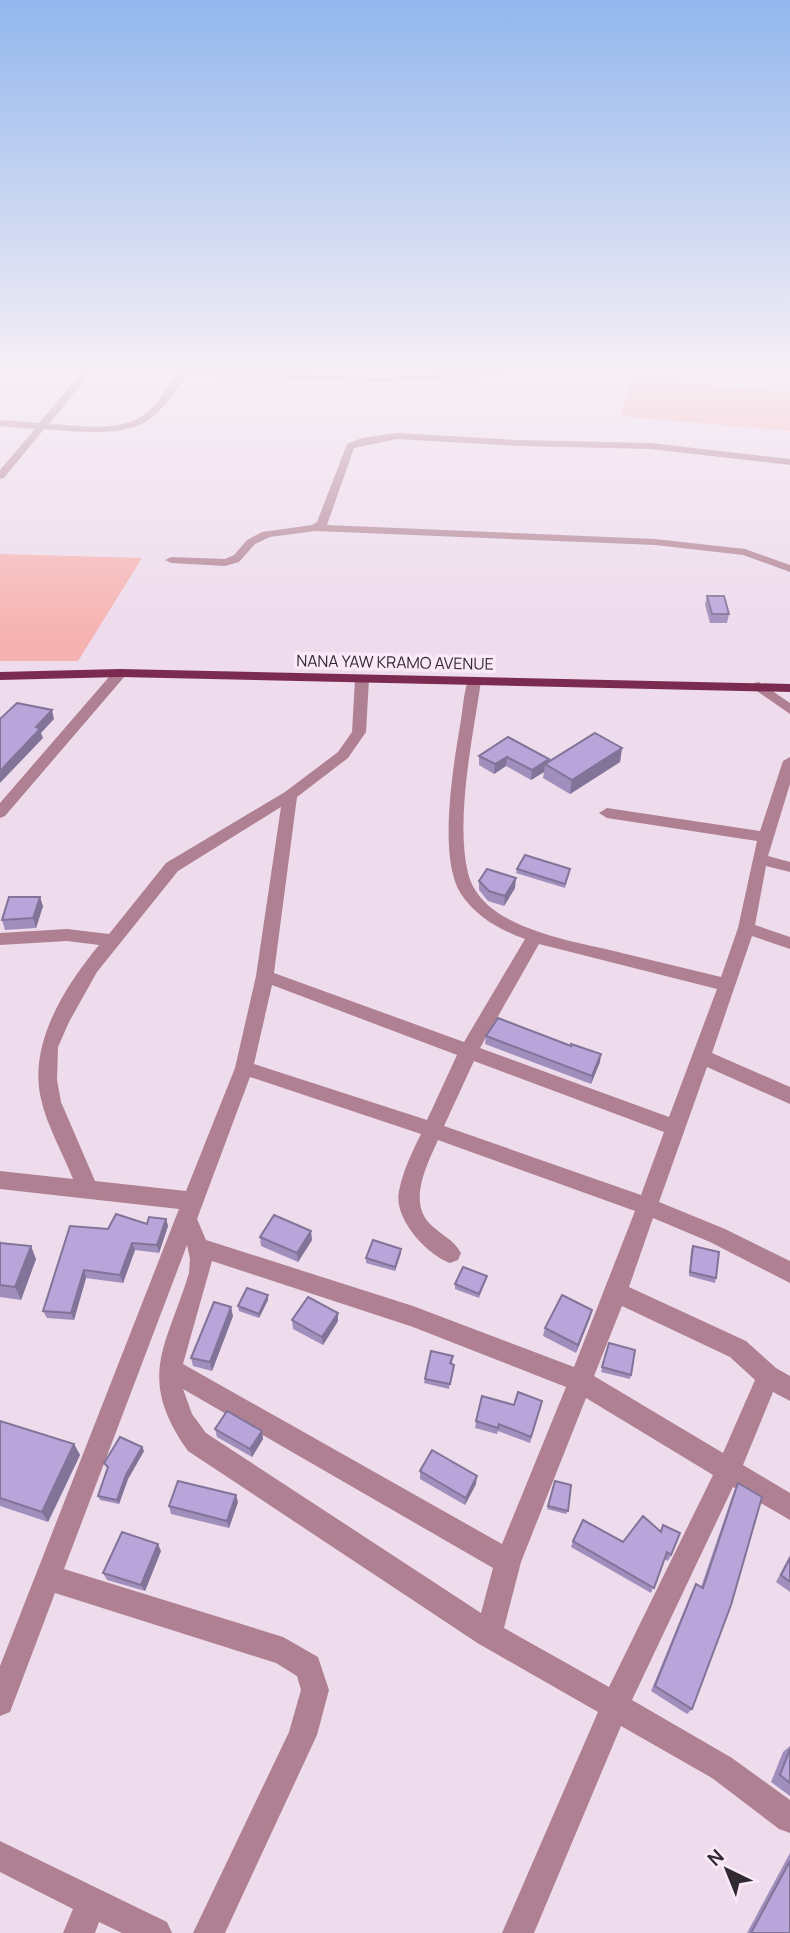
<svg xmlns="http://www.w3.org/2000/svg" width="790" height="1933" viewBox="0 0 790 1933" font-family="Manrope,sans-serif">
	<rect width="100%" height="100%" fill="#eedbec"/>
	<g fill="#f6b2b0">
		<path d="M631 379 790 392V431L620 416Z"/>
		<path d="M0 554 142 558 78 661H0Z"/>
	</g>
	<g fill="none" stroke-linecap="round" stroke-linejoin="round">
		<g fill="#af8091" fill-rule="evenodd">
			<path d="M56 369H190L381 376 516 369H573L569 372 381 382 186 376C175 391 163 411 147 421 120 438 75 431 44 429L4 478 0 479V470L35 429 0 426V420L39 423 82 372ZM91 373 177 375C167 389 156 407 141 417 117 432 76 425 49 424Z"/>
			<path d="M397 433 518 440 650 443 790 459V465L650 449 518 446 397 439 354 448 327 525 655 539 745 549 790 565V572L743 555 655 545 315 531 270 537 255 544 239 562 225 566 171 563 165 560 171 557 225 559 234 555 247 540 262 532 312 525 317 522 347 444 362 438Z"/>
			<path d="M120 669 125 670V676L5 816 0 818V803L115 670Z"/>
			<path d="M362 675 369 679 366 732 348 758 297 797 274 973 464 1042 525 939C500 930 476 917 461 894 437 857 454 762 461 720 463 707 464 690 469 678H479L481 681C473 737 455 818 468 873 482 930 575 941 622 953 655 961 688 969 721 977L738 928 757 841 607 818 599 813 607 808 760 831 783 761 790 757V784L768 856 790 862V872L766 866 755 925 790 937V949L752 936 712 1053 790 1087V1104L707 1067 659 1202 725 1229 790 1261V1283L710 1242 653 1218 629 1287 746 1341 776 1368 790 1376V1401L773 1392 743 1465 790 1493V1520L733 1487 632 1700 732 1758 790 1800V1833L779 1829 712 1778 621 1726 534 1933H502L598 1712 479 1644 188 1451C136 1377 166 1348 189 1273L190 1259 187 1245 64 1569 283 1637 318 1657 329 1690 317 1735 225 1933H193L289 1732 301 1690 297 1676 276 1663 55 1593 10 1712 0 1716V1666L179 1209 0 1189V1171L73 1179C63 1154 47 1126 41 1099 28 1044 65 986 99 945L67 941 0 945V933L67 929 109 934 166 863 285 792 338 752 352 732 355 679ZM281 807 256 976 235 1068 186 1191 95 1181 61 1102 57 1080 58 1047 69 1022 97 972 178 871ZM539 944 717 989 669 1117 480 1048ZM272 985 457 1055 427 1120 254 1064ZM474 1061 664 1132 641 1195 444 1126ZM250 1077 421 1134C412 1152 403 1171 399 1191 393 1218 426 1254 450 1263L458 1260 461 1253C454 1239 439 1234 429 1223 408 1200 428 1163 438 1140L635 1211 574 1367 413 1306 206 1240 197 1219ZM212 1261 413 1327 566 1387 502 1544 183 1364ZM622 1306 730 1357 755 1380 723 1453 594 1376ZM183 1389 493 1568 481 1613 206 1433 192 1414ZM586 1398 713 1475 609 1687 504 1628 521 1562Z"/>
			<path d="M759 682 790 703V714L754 689V683Z"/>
			<path d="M0 1841 167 1922 172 1933H122L99 1922 95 1933H63L73 1909 0 1872Z"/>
		</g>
		<path fill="#7c2b50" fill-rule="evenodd" d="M120 669 790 684V692L120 677 0 680V672Z"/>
	</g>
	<g fill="#a08ebc">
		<path d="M707 596 729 614 727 623H710L705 605Z"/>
		<path d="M508 737 549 762 622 748 620 762 570 794 543 778 544 772 531 780 506 766 494 774 479 765V756Z"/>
		<path d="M517 869 569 874 565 888 516 873Z"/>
		<path d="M479 881 515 888 504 906 488 901 479 890Z"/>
		<path d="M43 906 36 928 5 930 2 920Z"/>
		<path d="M486 1036 571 1046 600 1062 591 1084 485 1044Z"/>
		<path d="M166 1219 168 1226 159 1253 135 1250 123 1283 86 1278 74 1320 47 1318 43 1311 108 1229 147 1224Z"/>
		<path d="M260 1237 312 1240 298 1262 261 1246Z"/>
		<path d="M0 1240 1 1243 36 1259 21 1300 0 1297Z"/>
		<path d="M693 1246 716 1278 715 1283 689 1276 691 1250Z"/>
		<path d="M401 1253 395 1271 366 1263V1258Z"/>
		<path d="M486 1280 479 1298 455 1289V1284Z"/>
		<path d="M268 1295V1300L259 1318 239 1311 238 1306Z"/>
		<path d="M592 1310 590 1318 576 1353 543 1336 545 1328Z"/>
		<path d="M233 1316 212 1371 193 1366 191 1358Z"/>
		<path d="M292 1320 338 1321 323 1345 293 1329Z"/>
		<path d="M609 1343 631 1375 630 1379 601 1372Z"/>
		<path d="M453 1356 449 1389 424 1383 425 1379Z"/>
		<path d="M514 1405 541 1407 530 1443 498 1431 497 1434 475 1428 476 1421Z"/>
		<path d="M0 1421 74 1444 80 1455 48 1522 0 1506Z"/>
		<path d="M215 1429 262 1431 263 1439 252 1457 217 1437Z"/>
		<path d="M142 1447 144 1451 128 1479 119 1504 100 1500 98 1496 108 1469 104 1463Z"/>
		<path d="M420 1471 476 1484 465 1505 420 1479Z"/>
		<path d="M555 1481 568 1511 566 1514 547 1509Z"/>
		<path d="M738 1483 692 1709 687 1714 651 1691 692 1591 696 1584 701 1587 734 1491Z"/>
		<path d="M238 1502 229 1528 171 1514 169 1506Z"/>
		<path d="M663 1525 671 1555 668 1561 664 1559 651 1593 571 1547 573 1541 623 1542 660 1531Z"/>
		<path d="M161 1551 145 1591 107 1580 103 1573Z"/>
		<path d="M790 1555V1592L776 1582Z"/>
		<path d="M790 1746V1796L771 1782 783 1752Z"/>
		<path d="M790 1853V1933H747Z"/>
	</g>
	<g fill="#827499">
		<path d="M52 710 54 719 41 733 43 738 0 783V771L36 727Z"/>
		<path d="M622 748 620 762 570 794 572 780Z"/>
		<path d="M507 757 506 766 494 774 495 764Z"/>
		<path d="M549 759 548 766 545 764 544 772 531 780 532 770Z"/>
		<path d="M516 878 515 888 504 906 505 896Z"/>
		<path d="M40 897 43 906 36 928 33 918Z"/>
		<path d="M601 1054 600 1062 591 1084 592 1076Z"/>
		<path d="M166 1219 168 1226 159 1253 157 1245Z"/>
		<path d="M311 1231 312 1240 298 1262 297 1253Z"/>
		<path d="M132 1243 135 1250 123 1283 120 1275Z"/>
		<path d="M31 1246 36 1259 21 1300 15 1287Z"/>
		<path d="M401 1249V1253L395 1271V1267Z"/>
		<path d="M84 1270 86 1278 74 1320 71 1313Z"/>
		<path d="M268 1295V1300L259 1318V1314Z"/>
		<path d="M231 1307 233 1316 212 1371 210 1362Z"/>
		<path d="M592 1310 590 1318 576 1353 578 1345Z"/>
		<path d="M338 1313V1321L323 1345 322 1337Z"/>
		<path d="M262 1431 263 1439 252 1457 250 1449Z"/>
		<path d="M74 1444 80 1455 48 1522 42 1512Z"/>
		<path d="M142 1447 144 1451 128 1479 119 1504 117 1500 126 1475Z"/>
		<path d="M477 1476 476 1484 465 1505 466 1498Z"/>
		<path d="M236 1495 238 1502 229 1528 227 1521Z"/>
		<path d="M158 1544 161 1551 145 1591 141 1585Z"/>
	</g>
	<g fill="#baa5db" stroke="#827499" stroke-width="2">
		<path d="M707 596H724L729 614H712Z"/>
		<path d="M17 703 52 710 36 727 40 729 0 771V719Z"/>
		<path d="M595 733 622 748 572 780 545 764Z"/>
		<path d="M508 737 549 759 532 770 507 757 495 764 479 756Z"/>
		<path d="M525 855 570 869 565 884 517 869Z"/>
		<path d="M487 869 516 878 505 896 489 891 479 881Z"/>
		<path d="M9 897H40L33 918 2 920Z"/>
		<path d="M498 1018 571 1046V1044L601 1054 592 1076 486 1036Z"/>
		<path d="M116 1214 147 1224 149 1217 166 1219 157 1245 132 1243 120 1275 84 1270 71 1313 43 1311 70 1226 108 1229Z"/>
		<path d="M274 1215 311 1231 297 1253 260 1237Z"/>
		<path d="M373 1240 401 1249 395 1267 366 1258Z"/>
		<path d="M0 1243 31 1246 15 1287 0 1285Z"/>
		<path d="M693 1246 719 1252 716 1278 690 1272Z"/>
		<path d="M463 1267 487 1276 479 1294 455 1284Z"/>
		<path d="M247 1288 268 1295 259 1314 238 1306Z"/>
		<path d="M562 1295 592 1310 578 1345 545 1328Z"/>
		<path d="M308 1297 338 1313 322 1337 292 1320Z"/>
		<path d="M214 1302 231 1307 210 1362 191 1358Z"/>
		<path d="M609 1343 635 1350 631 1375 602 1367Z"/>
		<path d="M431 1351 453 1356 450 1363 454 1365 450 1384 425 1379Z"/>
		<path d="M518 1392 542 1401 531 1437 499 1424 498 1428 476 1421 482 1396 514 1405Z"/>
		<path d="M227 1411 262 1431 250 1449 215 1429Z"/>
		<path d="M0 1421 74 1444 42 1512 0 1498Z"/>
		<path d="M120 1437 142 1447 126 1475 117 1500 98 1496 108 1467 104 1463Z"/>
		<path d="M432 1450 477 1476 466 1498 420 1471Z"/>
		<path d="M178 1481 236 1495 227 1521 169 1506Z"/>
		<path d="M555 1481 571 1485 568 1511 548 1506Z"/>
		<path d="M738 1483 762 1497 731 1605 692 1709 655 1686 696 1584 703 1588Z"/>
		<path d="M643 1516 661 1532 663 1525 680 1533 671 1555 667 1552 654 1588 573 1541 583 1520 623 1542Z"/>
		<path d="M122 1532 158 1544 141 1585 103 1573Z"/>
		<path d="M790 1558V1582L781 1575Z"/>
		<path d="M790 1749V1783L780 1775Z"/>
		<path d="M790 1861V1933H751Z"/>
	</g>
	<linearGradient id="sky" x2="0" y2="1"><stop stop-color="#92b7ed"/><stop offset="0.58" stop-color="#f7eff6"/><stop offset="1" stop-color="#f7eff6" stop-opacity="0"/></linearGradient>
	<rect width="790" height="640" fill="url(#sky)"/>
	<g text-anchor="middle" stroke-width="7" stroke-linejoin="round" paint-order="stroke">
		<g font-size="16" fill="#312a30" stroke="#fbe8f9">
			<text transform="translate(395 662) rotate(1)" y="6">NANA YAW KRAMO AVENUE</text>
		</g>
	</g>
	<g transform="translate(727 1870) rotate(317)" stroke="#fbe8f9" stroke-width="5" paint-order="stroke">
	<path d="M0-5L12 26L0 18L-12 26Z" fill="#312a30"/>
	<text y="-10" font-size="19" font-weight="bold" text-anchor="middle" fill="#312a30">N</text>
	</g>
</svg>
